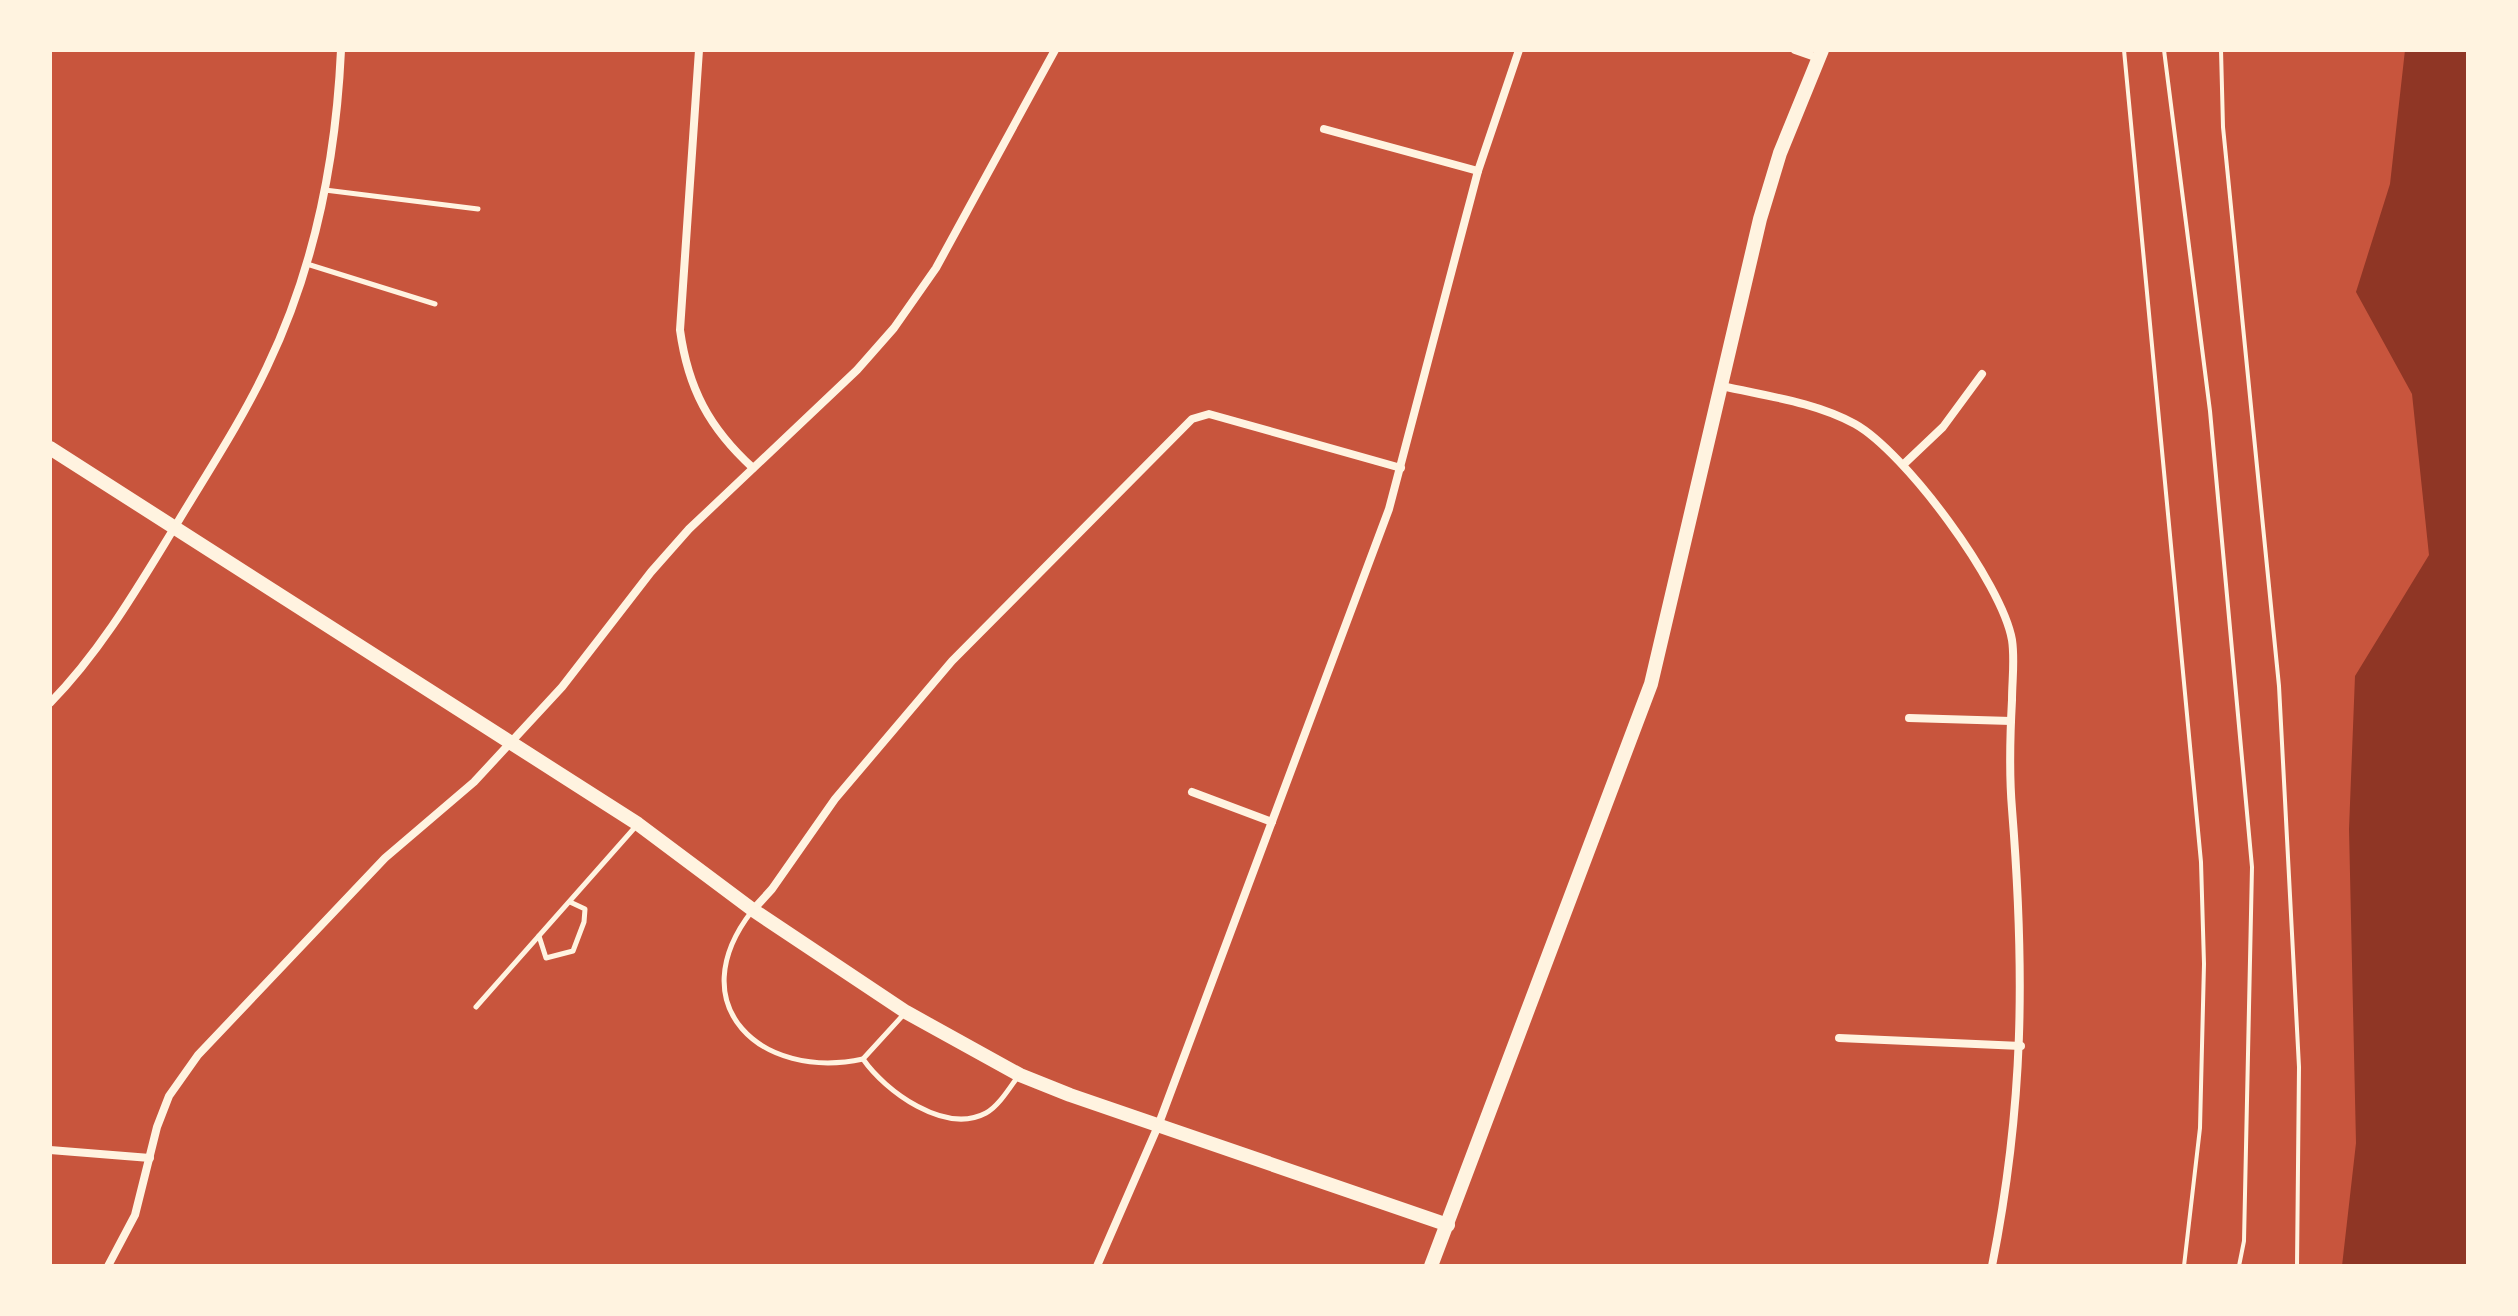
<svg xmlns="http://www.w3.org/2000/svg" width="2518" height="1316" viewBox="0 0 2518 1316" font-family="Karla,sans-serif">
	<rect width="100%" height="100%" fill="#c8553d"/>
	<path fill="#8f3625" d="M2405 50H2468V1266H2342L2356 1143 2349 829 2355 676 2429 555 2412 394 2356 292 2390 184Z"/>
	<g fill="none" stroke-linecap="round" stroke-linejoin="round">
		<g stroke="#fff3e0" stroke-width="4">
			<path d="M2124 50 2201 862 2204 964 2200 1128 2184 1266"/>
			<path d="M2164 50 2210 411 2252 867 2244 1241 2239 1266"/>
			<path d="M2221 50 2223 127 2279 686 2299 1067 2297 1266"/>
		</g>
		<g stroke="#fff3e0" stroke-width="5">
			<path d="M325 190 478 209"/>
			<path d="M307 264 435 304"/>
			<path d="M752 911C679 1005 761 1081 863 1059"/>
			<path d="M539 936 546 958 573 951 584 922 585 909 570 902"/>
			<path d="M476 1007 637 825"/>
			<path d="M905 1013 863 1059C885 1091 945 1135 986 1113 999 1106 1010 1087 1019 1075"/>
		</g>
		<g stroke="#fff3e0" stroke-width="8">
			<path d="M699 50 680 330C688 388 709 428 753 468"/>
			<path d="M1795 50 1818 58"/>
			<path d="M1324 129 1478 171"/>
			<path d="M1722 386C1766 396 1815 402 1855 424 1905 452 2002 583 2012 640 2015 660 2012 681 2012 700 2010 736 2009 773 2012 809 2025 972 2024 1105 1992 1266"/>
			<path d="M1904 464 1943 427 1982 374"/>
			<path d="M50 703C101 651 138 587 176 525 207 473 241 422 267 367 315 267 336 160 341 50"/>
			<path d="M1909 718 2011 721"/>
			<path d="M1192 792 1272 822"/>
			<path d="M753 910 772 889 835 799 952 661 1192 419 1209 414 1401 468"/>
			<path d="M1839 1038 2021 1046"/>
			<path d="M50 1150 150 1158"/>
			<path d="M108 1266 135 1215 157 1127 169 1096 198 1055 385 858 474 782 562 687 651 572 689 529 857 370 894 328 936 268 1055 50"/>
			<path d="M1097 1266 1158 1126 1389 509 1478 171 1519 50"/>
		</g>
		<g stroke="#fff3e0" stroke-width="14">
			<path d="M50 448 638 824 753 910 906 1012 1020 1075 1070 1095 1448 1225"/>
			<path d="M1431 1266 1651 684 1760 219 1780 153 1822 50"/>
		</g>
	</g>
	<rect width="2518" height="1316" fill="none" stroke="#fff3e0" stroke-width="104"/>
</svg>
